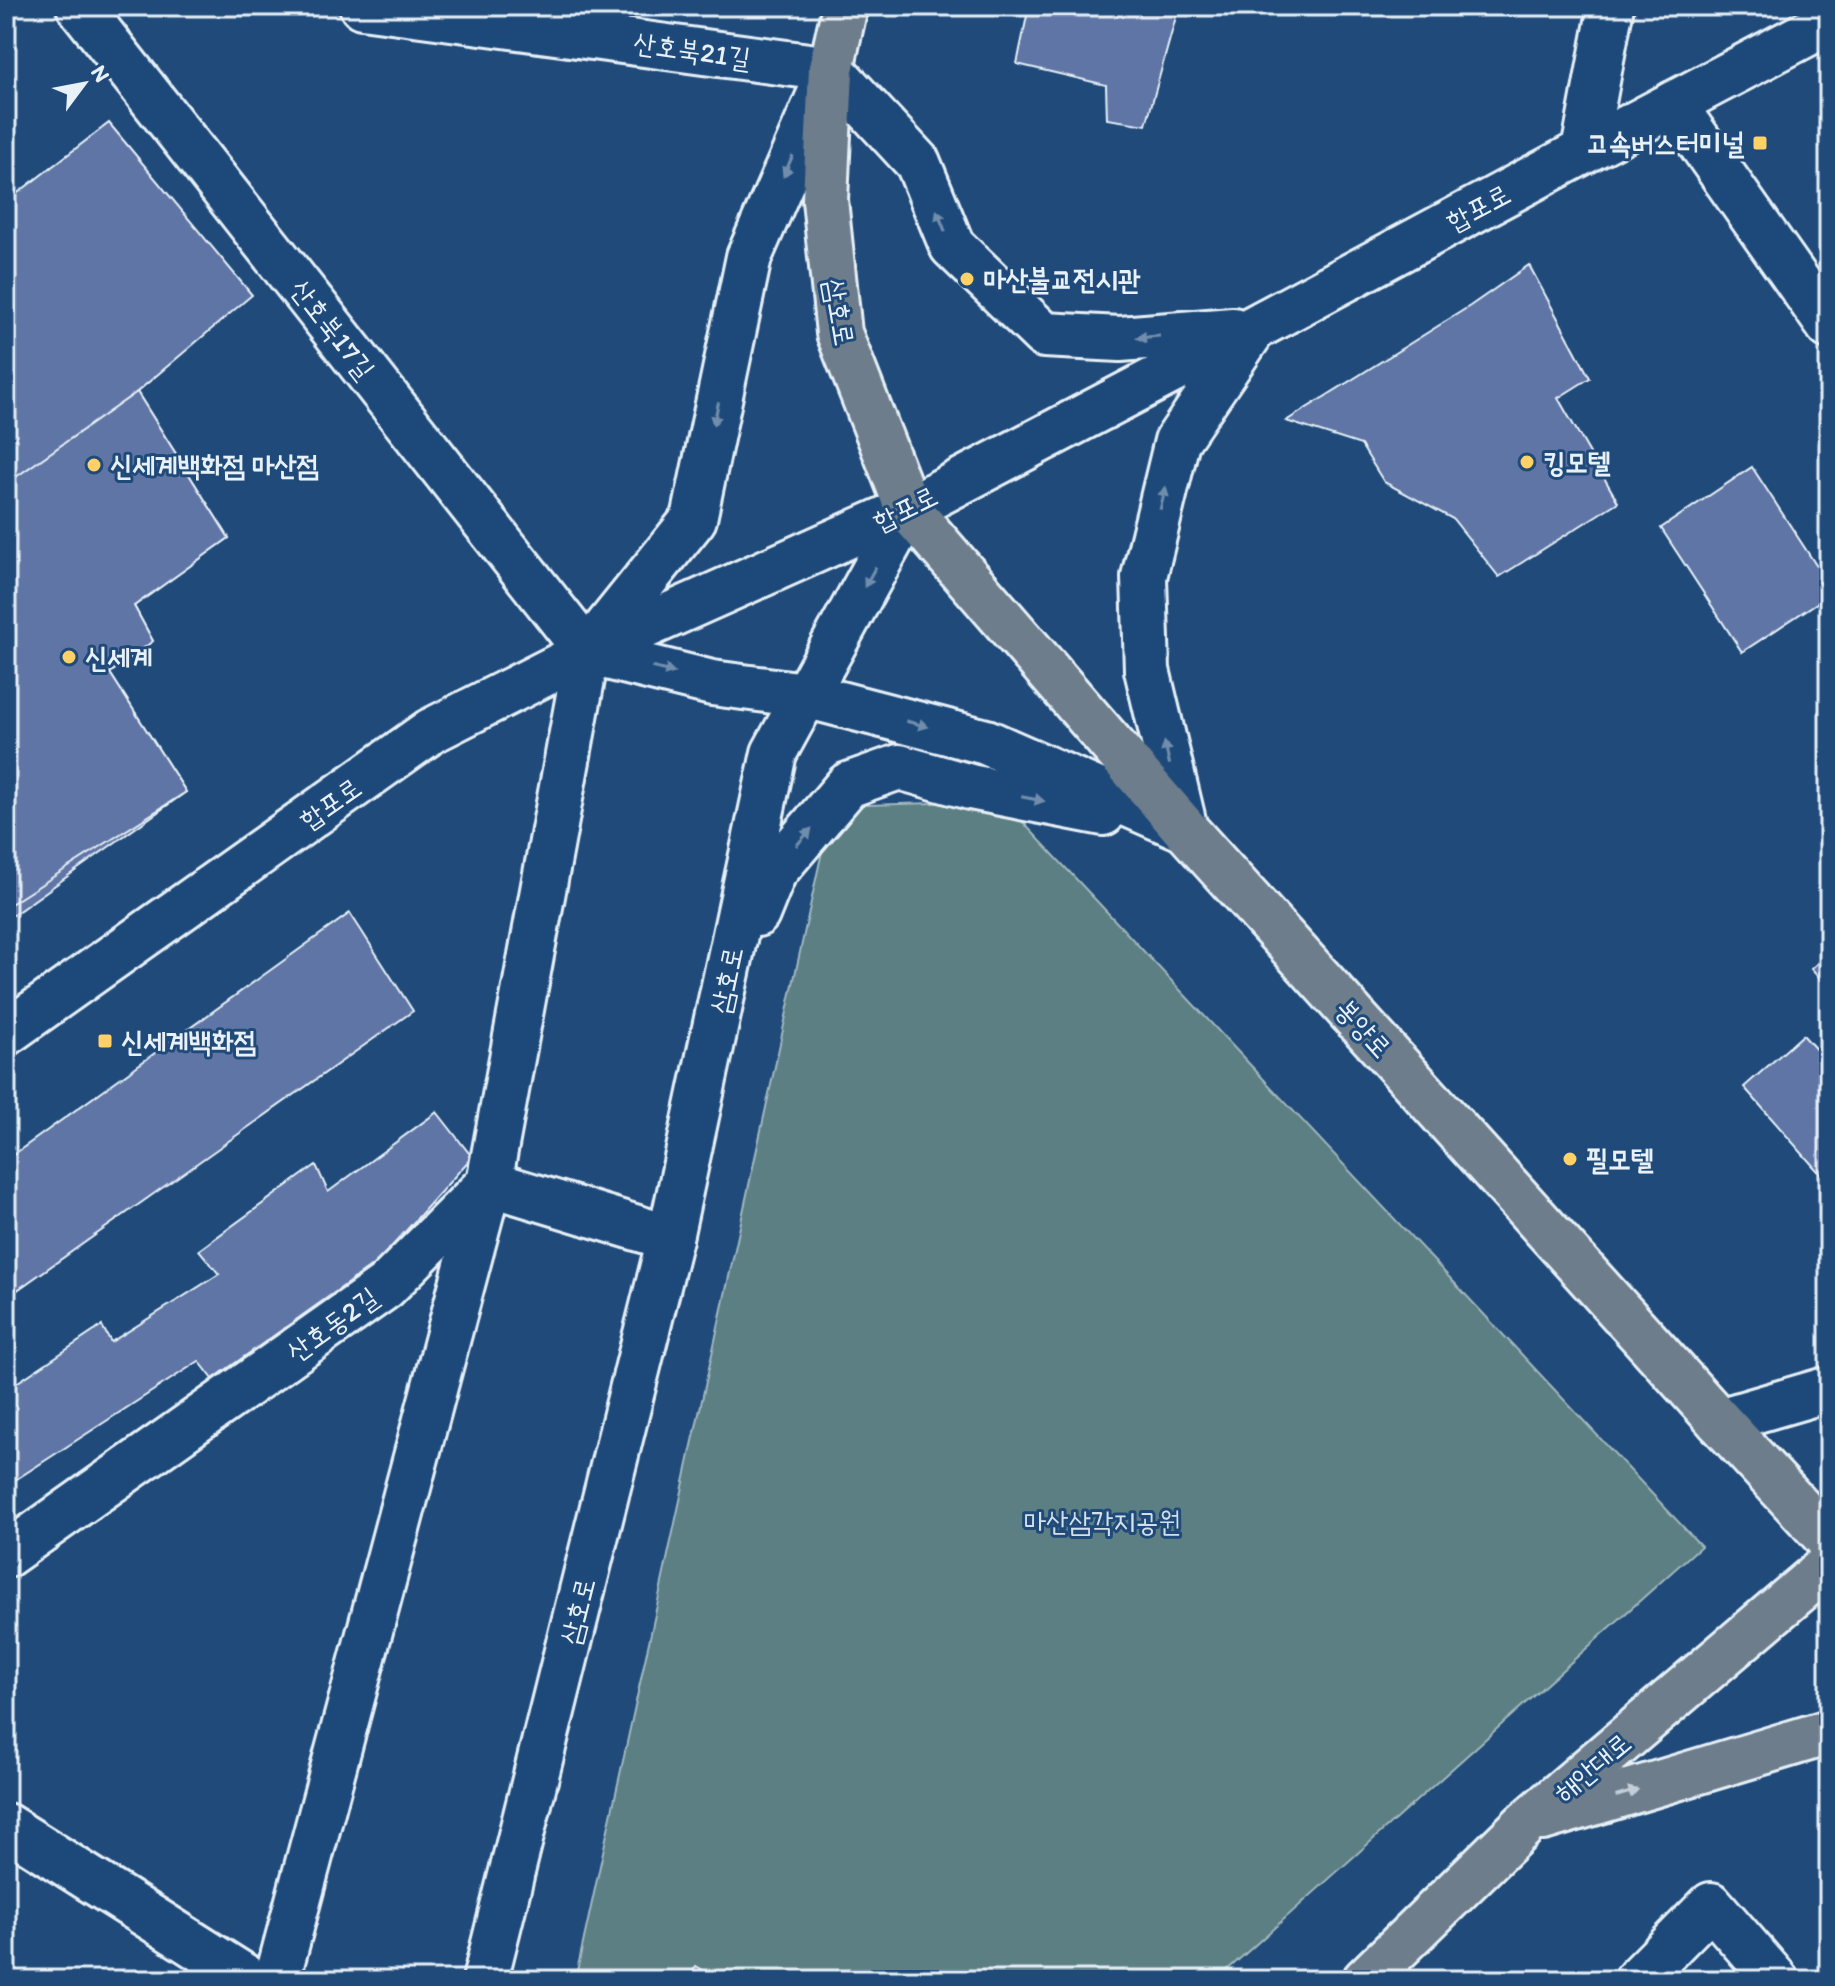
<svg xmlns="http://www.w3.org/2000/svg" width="1835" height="1986" viewBox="0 0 1835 1986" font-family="Itim,'Poor Story',sans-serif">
	<rect width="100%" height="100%" fill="#1f4a7a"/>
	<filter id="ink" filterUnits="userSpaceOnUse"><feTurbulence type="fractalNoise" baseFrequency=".0125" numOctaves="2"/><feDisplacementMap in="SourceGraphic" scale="16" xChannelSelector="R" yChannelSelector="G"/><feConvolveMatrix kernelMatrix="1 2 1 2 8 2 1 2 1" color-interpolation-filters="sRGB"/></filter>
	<g filter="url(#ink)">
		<path fill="#5b7f84" stroke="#a2b8be" stroke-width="2" d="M1003 801 1701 1546 1216 1980H575L832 806Z"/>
		<g fill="#5f75a5" stroke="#e8f1f8" stroke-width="2">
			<path d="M1029 6H1179L1146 125 1107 119 1106 85 1017 64Z"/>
			<path d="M109 123 252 295 137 392 229 538 134 606 153 641 110 673 186 792 6 920V202Z"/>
			<path d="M1529 265 1590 378 1558 398 1618 502 1499 577 1453 519 1384 482 1361 445 1286 421 1470 306Z"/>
			<path d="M137 392 229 538 134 606 153 641 110 673 186 792 6 907V484Z"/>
			<path d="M1752 467 1829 585V595L1742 652 1661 528Z"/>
			<path d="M350 913 413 1011 6 1298V1160Z"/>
			<path d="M1829 952V989L1811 969Z"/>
			<path d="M1803 1035 1829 1064V1184L1744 1087Z"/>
			<path d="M437 1112 472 1157 379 1261 213 1379 199 1361 6 1486V1436L13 1432 6 1421V1390L102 1326 111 1342 219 1274 199 1250 316 1165 328 1192Z"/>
			<path d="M696 1966 720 1980H687Z"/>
		</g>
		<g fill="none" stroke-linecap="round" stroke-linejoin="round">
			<defs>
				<g id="street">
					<path d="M79 6 587 652 489 1183 277 1980"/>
					<path d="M362 6 831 69"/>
					<path d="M1673 104 1829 326"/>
					<path d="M1584 151 1611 6"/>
					<path d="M1719 1421 1829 1389"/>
					<path d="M6 1555 385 1287 489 1183 670 1238"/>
					<path d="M6 1826 250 1980"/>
					<path d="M1637 1980 1711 1905 1776 1980"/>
				</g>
				<g id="secondary">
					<path d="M1185 829 986 742 805 695 712 683 587 652 694 519 749 257 831 69 918 163 952 246 1044 335 1120 339 1233 330"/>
					<path d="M1185 829 1147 670 1144 577 1177 441 1250 334"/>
					<path d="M757 914 774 872 848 785 899 767 970 787 1103 813"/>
					<path d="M6 1033 431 731 587 652 908 509 1254 328 1584 151 1829 22"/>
					<path d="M485 1980 670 1238 774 753 908 509"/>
				</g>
				<g id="primary">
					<path d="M845 6 831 69 825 200 839 333 908 509 1185 829 1719 1421 1829 1540"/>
					<path d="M1543 1818 1829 1732"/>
					<path d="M1365 1980 1525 1824 1829 1565"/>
				</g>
			</defs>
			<use href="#street" stroke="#e8f1f8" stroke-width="50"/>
			<use href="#secondary" stroke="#e8f1f8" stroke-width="50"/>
			<use href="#primary" stroke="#e8f1f8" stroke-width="50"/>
			<use href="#street" stroke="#1f4a7a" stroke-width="44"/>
			<use href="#secondary" stroke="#1f4a7a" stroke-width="44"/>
			<use href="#primary" stroke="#6d7d8c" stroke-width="44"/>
		</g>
		<defs><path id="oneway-solid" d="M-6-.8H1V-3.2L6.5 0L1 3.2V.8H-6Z" transform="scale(2)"/></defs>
		<g fill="#6f8dac">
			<use href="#oneway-solid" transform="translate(788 166) rotate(114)"/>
			<use href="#oneway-solid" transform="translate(941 221) rotate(-112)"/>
			<use href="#oneway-solid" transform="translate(1148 337) rotate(175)"/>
			<use href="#oneway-solid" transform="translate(716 414) rotate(102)"/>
			<use href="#oneway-solid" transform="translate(1163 498) rotate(-76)"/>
			<use href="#oneway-solid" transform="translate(870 577) rotate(119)"/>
			<use href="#oneway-solid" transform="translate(663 670) rotate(14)"/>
			<use href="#oneway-solid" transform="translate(917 724) rotate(15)"/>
			<use href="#oneway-solid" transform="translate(1167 753) rotate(-103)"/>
			<use href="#oneway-solid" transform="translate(1033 799) rotate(11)"/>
			<use href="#oneway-solid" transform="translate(804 837) rotate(-49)"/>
		</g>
		<use fill="#c3ced8" href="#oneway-solid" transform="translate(1627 1793) rotate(-17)"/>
	</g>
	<g fill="#ffd166" stroke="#1f4a7a" stroke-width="3">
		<rect x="1752" y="135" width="16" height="16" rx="4"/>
		<circle cx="967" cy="279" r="8"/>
		<circle cx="1527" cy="462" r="8"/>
		<circle cx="94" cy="465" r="8"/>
		<circle cx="69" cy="657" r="8"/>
		<rect x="97" y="1033" width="16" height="16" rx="4"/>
		<circle cx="1570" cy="1159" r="8"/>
	</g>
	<g text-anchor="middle" stroke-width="6" stroke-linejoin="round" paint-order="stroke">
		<g font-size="28" fill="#e8f1f8" stroke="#1f4a7a">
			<text transform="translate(692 50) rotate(8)" y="10">산호북21길</text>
			<text transform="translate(1478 207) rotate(-28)" y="10">합포로</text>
			<text transform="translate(840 312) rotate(80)" y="10">삼호로</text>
			<text transform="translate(333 329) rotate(52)" y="10">산호북17길</text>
			<text transform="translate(905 508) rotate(-26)" y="10">합포로</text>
			<text transform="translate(330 803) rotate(-35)" y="10">합포로</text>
			<text transform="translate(726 980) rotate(-78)" y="10">삼호로</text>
			<text transform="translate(1364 1028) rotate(48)" y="10">봉양로</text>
			<text transform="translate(332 1324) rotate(-36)" y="10">산호동2길</text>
			<text transform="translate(577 1611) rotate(-76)" y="10">삼호로</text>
			<text transform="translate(1592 1767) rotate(-40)" y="10">해안대로</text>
		</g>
		<g font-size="28" font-weight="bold" fill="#e8f1f8" stroke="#1f4a7a" text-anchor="start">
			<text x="1744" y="153" text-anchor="end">고속버스터미널</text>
			<text x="983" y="289">마산불교전시관</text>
			<text x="1543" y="472">킹모텔</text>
			<text x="110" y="475">신세계백화점 마산점</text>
			<text x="85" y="667">신세계</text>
			<text x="121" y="1051">신세계백화점</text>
			<text x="1586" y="1169">필모텔</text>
		</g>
		<g font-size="28" fill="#d3e0e7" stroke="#1f4a7a">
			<text x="1102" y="1531">마산삼각지공원</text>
		</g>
	</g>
	<rect width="1835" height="1986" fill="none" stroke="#1f4a7a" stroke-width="32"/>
	<rect x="16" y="16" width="1803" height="1954" fill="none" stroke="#e8f1f8" stroke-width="3" filter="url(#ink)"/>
	<g transform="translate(84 84) rotate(58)" stroke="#1f4a7a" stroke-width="6" paint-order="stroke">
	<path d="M0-6L14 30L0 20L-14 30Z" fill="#e8f1f8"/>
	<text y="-12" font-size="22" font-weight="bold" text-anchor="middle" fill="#e8f1f8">N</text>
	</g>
</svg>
